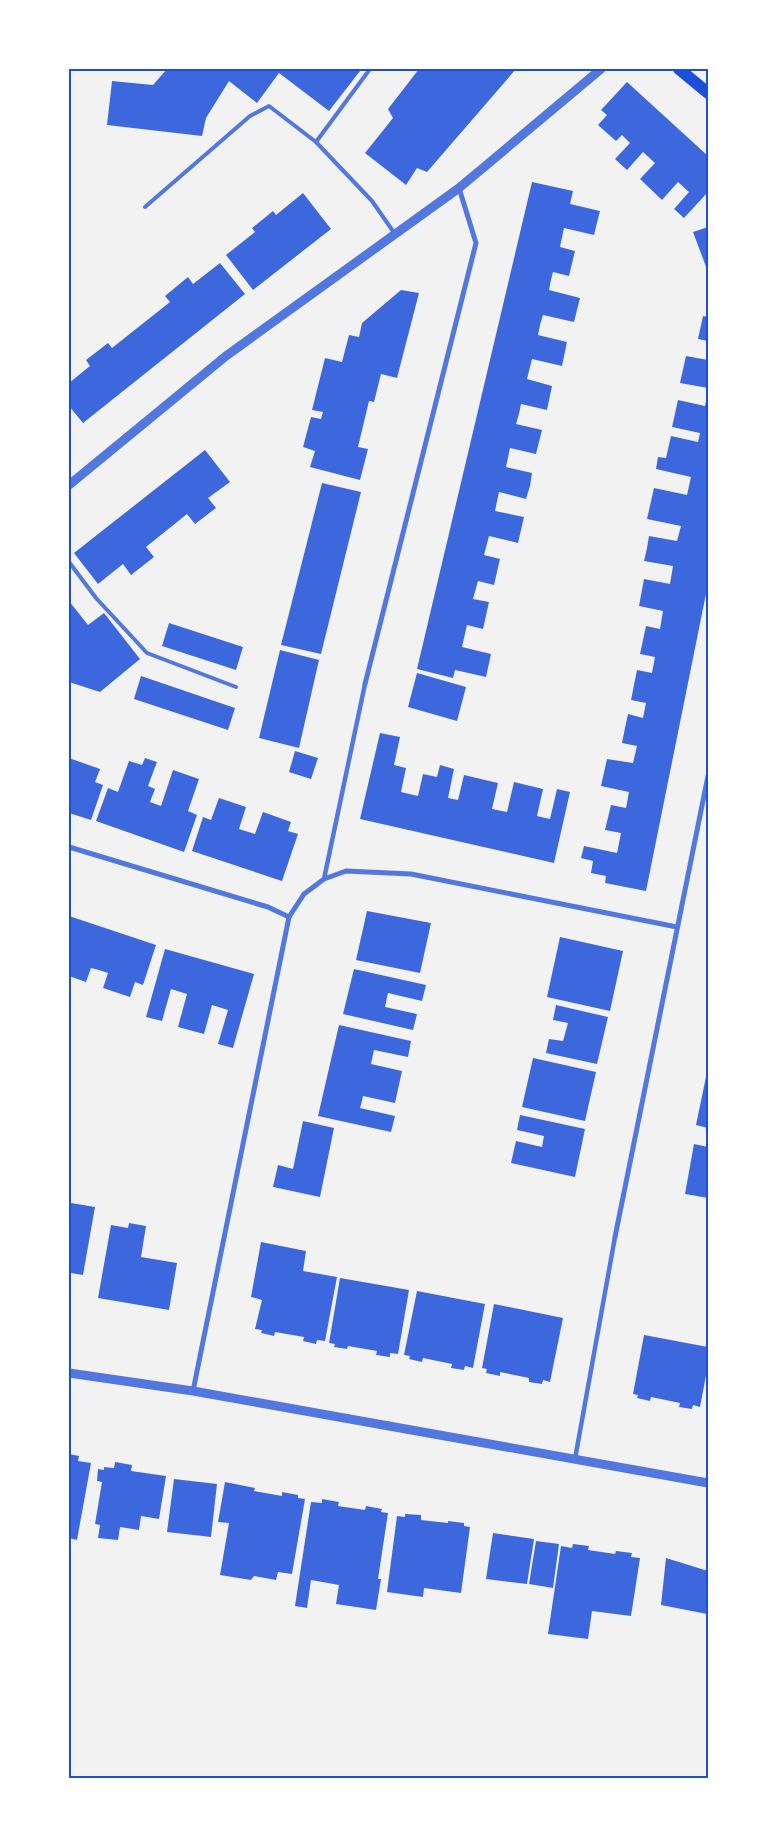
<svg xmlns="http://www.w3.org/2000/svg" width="777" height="1847" viewBox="0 0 777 1847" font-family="'Exo 2',sans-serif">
	<rect width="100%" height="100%" fill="#f2f2f2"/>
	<g fill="#3d67dc">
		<path d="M167 69H358L360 71 329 111 279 73 257 103 229 81 206 118 202 136 107 125 112 81 153 85Z"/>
		<path d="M419 69H516L427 172 417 168 406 185 365 153 393 118 388 109Z"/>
		<path d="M627 82 708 156V192L684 218 674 209 689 192 678 182 662 200 640 179 655 163 643 152 627 170 615 159 630 143 622 135 616 141 598 125 607 115 601 110Z"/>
		<path d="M532 182 573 191 570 204 600 211 594 235 564 228 560 247 575 251 569 276 553 272 551 280 549 290 580 298 574 322 543 315 540 325 538 335 567 342 562 366 532 359 527 379 552 386 547 410 521 404 519 414 516 424 542 430 536 454 510 448 506 467 532 473 530 486 526 499 499 492 495 511 524 517 518 543 489 536 484 555 500 559 494 585 478 581 473 599 489 602 483 629 467 625 462 647 491 654 486 677 455 670 453 678 417 669Z"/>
		<path d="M303 193 331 229 253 290 226 255 255 232 252 228 273 211 276 215Z"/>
		<path d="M708 227V272L693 232Z"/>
		<path d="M220 263 245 294 83 423 69 406V383L90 366 86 360 108 343 112 348 170 302 165 296 188 277 193 284Z"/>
		<path d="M401 290 419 293 397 378 381 374 374 402 369 401 358 447 368 449 360 480 310 467 315 451 303 447 311 417 321 419 323 412 312 410 325 358 342 362 349 335 359 337 362 323Z"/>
		<path d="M703 316 708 317V341L698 339Z"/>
		<path d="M686 356 708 360V388L680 383Z"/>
		<path d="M708 391V584L646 891 605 883 606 876 591 873 593 861 581 858 584 846 617 853 621 833 605 830 611 805 626 808 629 792 601 786 607 759 633 763 637 746 622 743 625 728 628 714 643 718 646 703 631 700 637 670 652 673 655 657 640 654 646 626 660 629 663 611 639 606 644 579 670 584 673 566 644 561 647 548 649 536 677 541 681 526 647 519 654 488 687 495 691 477 656 469 658 457 666 458 671 436 698 442 700 433 672 427 678 400 705 406Z"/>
		<path d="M205 450 230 482 208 498 216 508 195 524 187 514 146 547 154 557 131 575 123 564 98 584 74 553Z"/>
		<path d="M322 483 361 492 321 654 281 645Z"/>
		<path d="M69 601 88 625 104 613 140 659 100 692 69 682Z"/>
		<path d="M169 623 243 647 236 670 162 646Z"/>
		<path d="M280 650 319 660 299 748 259 738Z"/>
		<path d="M417 673 466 687 457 721 408 707Z"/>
		<path d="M141 676 235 708 228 730 134 699Z"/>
		<path d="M380 733 400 737 394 765 406 768 401 792 418 796 423 774 437 777 440 765 454 769 448 798 458 800 464 775 498 783 492 809 507 812 514 782 543 789 537 816 550 819 557 789 570 792 554 863 360 819Z"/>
		<path d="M295 751 318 758 311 779 289 772Z"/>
		<path d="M69 758 100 769 95 782 103 785 91 820 69 813Z"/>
		<path d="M145 758 157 762 148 786 155 789 150 802 161 806 173 770 199 779 188 811 197 815 184 852 96 821 108 788 118 792 129 761 142 765Z"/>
		<path d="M219 798 246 807 239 829 255 834 263 812 291 822 288 831 298 834 282 881 192 851 203 817 211 820Z"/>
		<path d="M367 911 431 923 420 973 356 960Z"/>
		<path d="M69 916 156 945 143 985 135 982 130 997 103 988 108 973 99 970 91 968 86 982 69 976Z"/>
		<path d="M560 937 623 951 610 1011 547 997Z"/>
		<path d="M165 949 254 974 233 1048 218 1044 228 1010 212 1005 204 1034 178 1027 187 994 171 989 162 1021 146 1017Z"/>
		<path d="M354 969 426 985 422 1001 388 993 385 1007 417 1014 413 1030 343 1014Z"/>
		<path d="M556 1005 608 1017 597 1064 546 1053 549 1039 563 1041 568 1023 553 1020Z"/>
		<path d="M339 1025 411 1041 408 1057 374 1050 371 1064 402 1071 395 1103 363 1096 362 1101 360 1108 395 1116 391 1132 318 1116Z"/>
		<path d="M533 1058 596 1072 585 1121 522 1107Z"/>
		<path d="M707 1072H708V1128L696 1125Z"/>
		<path d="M520 1115 585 1129 575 1177 511 1163 516 1141 542 1147 544 1136 517 1130Z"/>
		<path d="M303 1121 334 1128 320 1197 273 1187 278 1165 293 1169Z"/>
		<path d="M694 1144 708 1147V1198L685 1194Z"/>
		<path d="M71 1203 95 1207 83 1275 71 1273 70 1281 69 1217Z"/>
		<path d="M129 1223 146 1226 141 1257 177 1263 169 1310 98 1298 111 1225 128 1228Z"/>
		<path d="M261 1242 306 1251 303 1271 337 1277 325 1341 317 1340 316 1344 303 1341 304 1337 275 1332 274 1336 261 1333 262 1330 255 1329 262 1300 251 1297Z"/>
		<path d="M340 1278 409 1290 398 1354 390 1353V1357L376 1355 377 1351 348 1346 347 1349 334 1347 335 1344 329 1343Z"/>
		<path d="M417 1291 485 1304 473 1368 465 1366 464 1370 451 1368 452 1364 423 1358 422 1362 409 1359 410 1356 404 1355Z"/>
		<path d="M494 1304 563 1318 550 1382 543 1380 542 1384 529 1382V1378L500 1372V1376L486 1373 487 1369 482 1368Z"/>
		<path d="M644 1335 708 1347V1365L700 1407 693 1405 692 1409 679 1407 680 1403 651 1397 650 1401 637 1398 638 1395 633 1394Z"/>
		<path d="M69 1454 79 1456 78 1461 91 1463 77 1540 69 1538Z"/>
		<path d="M115 1462 132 1465 131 1471 166 1476 159 1519 141 1516 139 1530 120 1527 118 1540 98 1538 100 1525 95 1524 102 1482 97 1481 98 1469 104 1470V1467L114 1468Z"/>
		<path d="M174 1479 217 1484 211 1537 167 1532Z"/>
		<path d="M225 1482 255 1488 254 1491 282 1496V1492L298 1495V1498L305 1499 292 1574 278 1572 276 1580 254 1576 251 1580 220 1575 229 1523 218 1522Z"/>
		<path d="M322 1499 339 1502 338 1506 365 1510 366 1506 382 1509 381 1512 388 1513 378 1579H381L376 1610 336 1604 339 1585 311 1580 307 1608 295 1606 311 1502 322 1503Z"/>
		<path d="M405 1514 421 1515V1520L448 1523V1521L464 1523V1526L470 1527 461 1593 424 1588 423 1597 387 1592 397 1516 405 1517Z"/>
		<path d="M493 1533 534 1539 527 1584 486 1579Z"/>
		<path d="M536 1541 559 1544 553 1588 529 1584Z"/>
		<path d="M573 1544 589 1546 588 1550 615 1554 616 1551 632 1553 631 1557 640 1558 631 1616 592 1611 588 1639 548 1634 561 1546 572 1548Z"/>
		<path d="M666 1558 708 1571 707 1614 661 1605Z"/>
	</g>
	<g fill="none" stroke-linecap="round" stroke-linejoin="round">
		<g stroke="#5277de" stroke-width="4">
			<path d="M316 142 370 69"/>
			<path d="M145 207 250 116 269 106 316 142 372 201 395 234"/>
			<path d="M69 562 96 598 147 653 236 687"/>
		</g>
		<g stroke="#5277de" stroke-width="4.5">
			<path d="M324 879 365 684"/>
			<path d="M575 1459 615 1237"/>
		</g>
		<g stroke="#5277de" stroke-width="5">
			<path d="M365 684 476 243 459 188"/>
			<path d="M69 847 268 907 289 917"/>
			<path d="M615 1237 708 776"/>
			<path d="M193 1391 289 917 304 894 324 879 346 871 411 874 677 927"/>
		</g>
		<g stroke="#5277de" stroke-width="9">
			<path d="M69 485 226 356 459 188 601 69"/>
			<path d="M69 1373 193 1391 708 1483"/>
		</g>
		<path stroke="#1d4ed8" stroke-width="12" d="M679 69 708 93"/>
	</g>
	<rect width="777" height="1847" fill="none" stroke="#ffffff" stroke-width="140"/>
	<rect x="70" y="70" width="637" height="1707" fill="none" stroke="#1d4ed8" stroke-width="2"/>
</svg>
